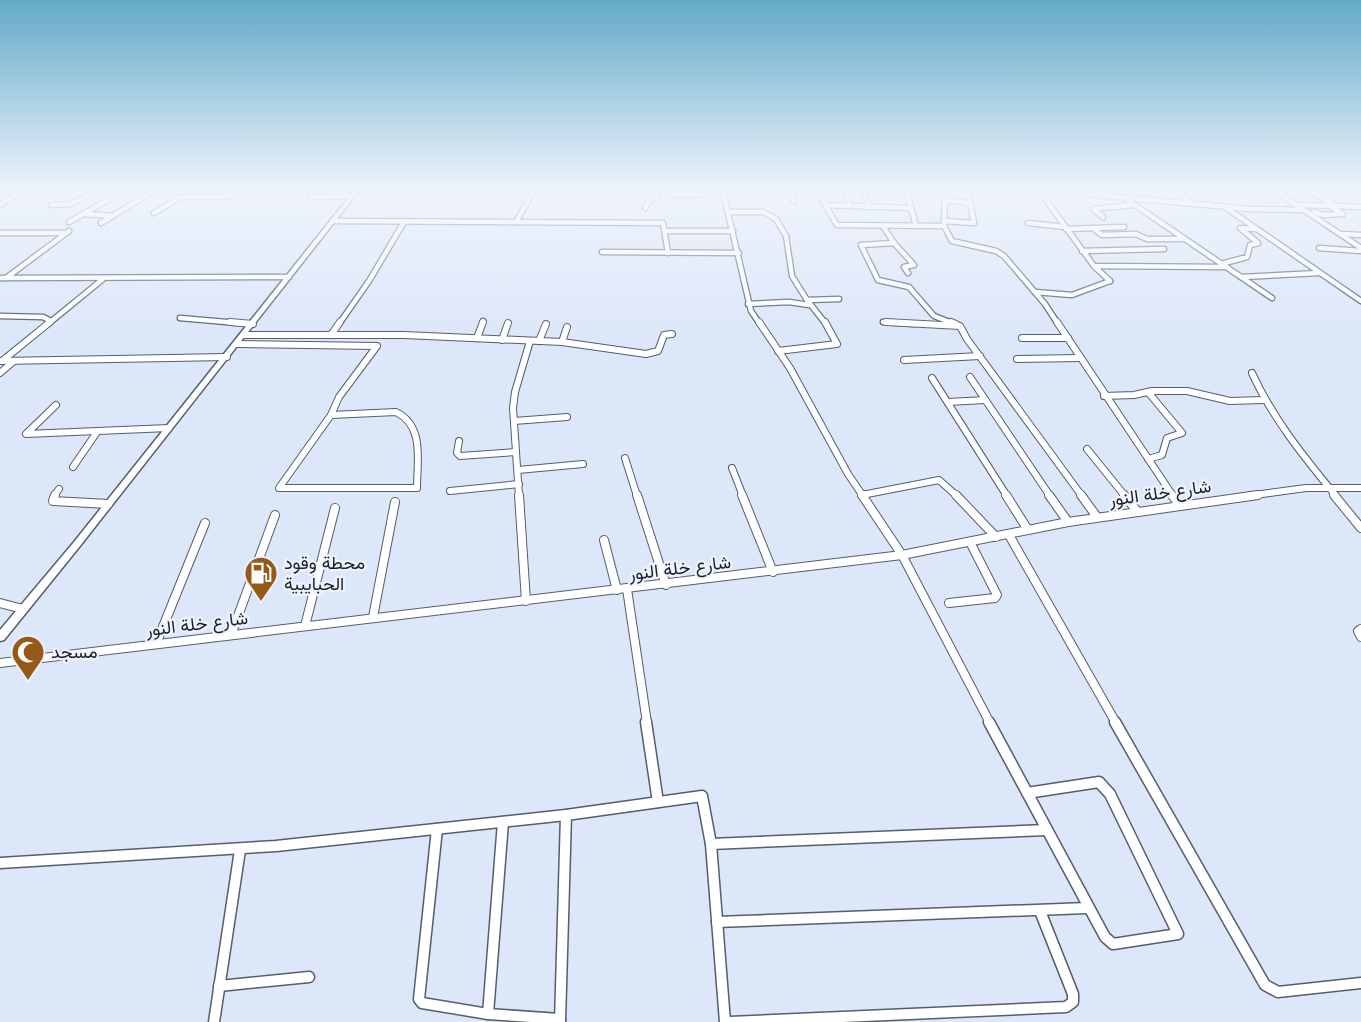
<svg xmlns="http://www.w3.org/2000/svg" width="1361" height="1022" viewBox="0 0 1361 1022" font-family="Quicksand,Vazirmatn,sans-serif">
	<rect width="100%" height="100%" fill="#dce7f9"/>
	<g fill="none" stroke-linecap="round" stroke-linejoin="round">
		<defs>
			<g id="minor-far3">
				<path d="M312 192 310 196 313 197 352 196"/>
				<path d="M673 192 675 195H697L708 192"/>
				<path d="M723 192 751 311 760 324"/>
				<path d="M790 192 794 201"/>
				<path d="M819 192 825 205 911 208"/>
				<path d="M846 192 850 206"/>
				<path d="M864 192 869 207"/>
				<path d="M907 192 916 226"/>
				<path d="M945 192 944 226 952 241 996 251 1004 256 1045 304 1058 324"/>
				<path d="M1040 192 1094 266 1225 267"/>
				<path d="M1064 192 1250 209 1304 210"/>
				<path d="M1178 192 1193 204"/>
				<path d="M1277 192 1361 248"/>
				<path d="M1126 199 1272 298"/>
				<path d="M945 200 970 203"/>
				<path d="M0 205 20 192"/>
				<path d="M51 205 71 204 94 192"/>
				<path d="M825 205 837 225 944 226"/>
				<path d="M1299 205 1336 206 1312 192"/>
				<path d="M1336 206 1361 207"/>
				<path d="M1225 207 1361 301"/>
				<path d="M645 208 648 201 657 197 659 192"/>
				<path d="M728 212H763L776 219 786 236 792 276 807 300 839 299"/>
				<path d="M1314 212 1324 215 1343 214 1330 206"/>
				<path d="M154 213 180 197H227L237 192"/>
				<path d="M85 214 112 216"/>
				<path d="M1103 217 1093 209 1133 205"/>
				<path d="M332 221 663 223 668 253"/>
				<path d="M945 221 974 223 968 192"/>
				<path d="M69 222 122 192"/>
				<path d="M516 222 533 192"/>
				<path d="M101 223 152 192"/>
				<path d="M1028 223 1065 227"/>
				<path d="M883 226 894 243 861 245 878 280 909 287 934 316 955 324"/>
				<path d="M1093 228 1102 235 1136 234 1147 239H1183"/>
				<path d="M1066 229 1124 227"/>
				<path d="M665 231H733"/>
				<path d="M0 233H66"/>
				<path d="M1343 234 1361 235"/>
				<path d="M894 243 914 265 904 267 908 273"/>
				<path d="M1319 248 1361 251"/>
				<path d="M1082 251 1164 249"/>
				<path d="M602 252 739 253"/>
				<path d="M1221 264 1247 257 1250 245 1258 243 1240 228 1256 229"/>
				<path d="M1094 266 1110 281"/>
				<path d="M1241 277 1319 273"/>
				<path d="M0 278 289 277"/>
				<path d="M6 278 69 231"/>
				<path d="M1035 292 1072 295 1110 281"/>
				<path d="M807 300 826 324"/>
				<path d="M748 304 789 302 809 305"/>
				<path d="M0 316 43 317 51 321"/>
				<path d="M180 318 249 324"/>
				<path d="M883 322 915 324"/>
				<path d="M48 324 103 279"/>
				<path d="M339 324 369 281 404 222"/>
				<path d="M482 324 483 321"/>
			</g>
			<g id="minor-far2">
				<path d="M230 322 253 324"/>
				<path d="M759 322 790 368 848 474 863 496"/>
				<path d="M886 322 960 326 967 339 1082 496"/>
				<path d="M951 322 956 324"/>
				<path d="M1057 322 1173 496"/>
				<path d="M244 335H404L562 342 646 354 658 351 664 335 672 334"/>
				<path d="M331 335 340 322"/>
				<path d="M477 338 483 322"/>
				<path d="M1022 338H1068"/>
				<path d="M502 340 508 323"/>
				<path d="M539 341 546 324"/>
				<path d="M562 342 567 327"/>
				<path d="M237 344 377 346 339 397 331 415"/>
				<path d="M778 351 837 344 825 322"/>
				<path d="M1017 359 1080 358"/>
				<path d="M904 360 980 356"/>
				<path d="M0 361 227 357"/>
				<path d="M2 361 50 322"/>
				<path d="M0 373 14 361"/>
				<path d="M1252 373C1273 419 1304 457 1336 496"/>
				<path d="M970 377 1050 496"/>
				<path d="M932 378 1007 496"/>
				<path d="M1148 392 1182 433 1167 438 1162 455 1148 459"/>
				<path d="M1104 396 1134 395 1152 391H1187L1230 401 1264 400"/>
				<path d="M948 402 985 400"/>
				<path d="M56 405 26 434 169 428"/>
				<path d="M396 412C425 426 417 461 417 488H279L331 415Z"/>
				<path d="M514 421 567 417"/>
				<path d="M459 441 457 453 460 456 516 452"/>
				<path d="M1087 449 1125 496"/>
				<path d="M625 458 637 496"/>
				<path d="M73 467 97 432"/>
				<path d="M732 468 743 496"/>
				<path d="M518 470 583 464"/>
				<path d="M450 491 519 484"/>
				<path d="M862 495 939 480 957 496"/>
				<path d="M54 496 59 489"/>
				<path d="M519 496 513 408 515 392 530 341"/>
				<path d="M1247 496 1306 488H1361"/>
			</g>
			<g id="minor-far1">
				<path d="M55 495 53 501 108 504"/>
				<path d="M519 495 526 601"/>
				<path d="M637 495 666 585"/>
				<path d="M742 495 773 572"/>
				<path d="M862 495 902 555 990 723"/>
				<path d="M862 495H865"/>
				<path d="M956 495 996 537"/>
				<path d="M1006 495 1028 530"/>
				<path d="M1049 495 1068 522"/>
				<path d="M1081 495 1097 517"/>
				<path d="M1124 495 1137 511"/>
				<path d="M1172 495 1179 505"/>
				<path d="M1334 495 1361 528"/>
				<path d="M1009 535 1116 723"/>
				<path d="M604 540 617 590"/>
				<path d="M627 589 647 723"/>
				<path d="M0 603 23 609"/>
				<path d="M949 603 995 598 997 595 970 542"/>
				<path d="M373 617 395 502"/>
				<path d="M305 626 335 508"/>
				<path d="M1361 629 1358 631 1361 637"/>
				<path d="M231 635 275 515"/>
				<path d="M156 644 205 523"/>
				<path d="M0 663 902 555 1068 522 1258 495"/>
			</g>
			<g id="minor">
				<path d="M646 722 658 802"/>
				<path d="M989 722 1105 937 1113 944 1178 934 1110 794 1099 782 1027 793"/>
				<path d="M1115 722 1265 985 1278 992 1361 983"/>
				<path d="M437 829 419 999 422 1003 488 1014 560 1019"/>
				<path d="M711 844 1046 830"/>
				<path d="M0 863 276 846 566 815 702 796 711 844 725 1022"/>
				<path d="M717 922 1087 908"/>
				<path d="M219 986 309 977"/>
				<path d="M488 1014 503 822"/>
				<path d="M214 1022 240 850"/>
				<path d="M560 1022 566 815"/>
				<path d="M730 1022 1066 1007 1073 1002V994L1040 911"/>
			</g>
			<path id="major" d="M353 192H358L80 546 4 640 0 641V630L74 542Z"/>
		</defs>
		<use href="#minor-far3" stroke="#545e6c" stroke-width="7"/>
		<use href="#minor-far2" stroke="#545e6c" stroke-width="8"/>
		<use href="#minor-far1" stroke="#545e6c" stroke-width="10"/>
		<use href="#minor" stroke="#545e6c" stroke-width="13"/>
		<use href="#major" stroke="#545e6c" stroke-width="3"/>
		<use href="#minor-far3" stroke="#fff" stroke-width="4.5"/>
		<use href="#minor-far2" stroke="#fff" stroke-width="6"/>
		<use href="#minor-far1" stroke="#fff" stroke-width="8"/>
		<use href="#minor" stroke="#fff" stroke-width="10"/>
		<use href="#major" fill="#fff" fill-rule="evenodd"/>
	</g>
	<linearGradient id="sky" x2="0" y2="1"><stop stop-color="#63aac8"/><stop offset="0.57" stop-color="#eff4fc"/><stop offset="1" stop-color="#eff4fc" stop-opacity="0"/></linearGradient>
	<rect width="1361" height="335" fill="url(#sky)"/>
	<defs>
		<symbol id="fuel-pin" viewBox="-11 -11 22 30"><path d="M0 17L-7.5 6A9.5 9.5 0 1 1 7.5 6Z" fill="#955a18" stroke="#edf4ff"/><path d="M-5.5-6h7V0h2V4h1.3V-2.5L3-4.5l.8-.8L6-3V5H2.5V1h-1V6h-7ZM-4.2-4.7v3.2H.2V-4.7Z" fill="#fff"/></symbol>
		<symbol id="mosque-pin" viewBox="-11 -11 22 30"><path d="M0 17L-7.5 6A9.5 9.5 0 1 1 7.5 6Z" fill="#955a18" stroke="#edf4ff"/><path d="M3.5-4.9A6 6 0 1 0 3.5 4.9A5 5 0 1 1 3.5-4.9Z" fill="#fff"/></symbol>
	</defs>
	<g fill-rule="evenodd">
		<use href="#fuel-pin" x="242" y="554" width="38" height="52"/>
		<use href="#mosque-pin" x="9" y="633" width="38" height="52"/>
	</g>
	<g text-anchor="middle" stroke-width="4.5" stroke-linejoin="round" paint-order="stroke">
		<g font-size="18" fill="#1c2026" stroke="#edf4ff">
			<text transform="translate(1160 493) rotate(-8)" y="6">شارع خلة النور</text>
			<text transform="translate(680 568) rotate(-7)" y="6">شارع خلة النور</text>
			<text transform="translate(197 624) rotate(-7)" y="6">شارع خلة النور</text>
		</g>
		<g font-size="18" fill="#1c2026" stroke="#edf4ff" text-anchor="start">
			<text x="284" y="569">محطة وقود<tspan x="284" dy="21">الحبايبية</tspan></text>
			<text x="51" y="658">مسجد</text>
		</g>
	</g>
</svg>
